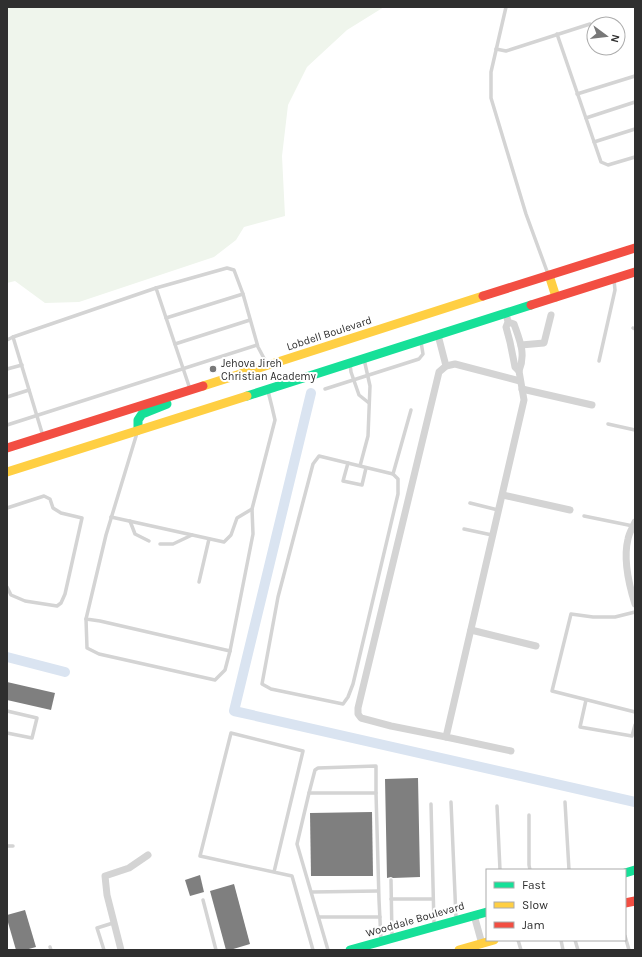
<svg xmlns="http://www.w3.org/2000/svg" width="642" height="957" viewBox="0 0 642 957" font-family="Karla,sans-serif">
	<rect width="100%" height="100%" fill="#fff"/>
	<path fill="#eff5ec" d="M7 7H384L347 30 307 67 288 105 282 156 285 216 244 227 236 240 214 257 79 302 45 303 15 281 7 283Z"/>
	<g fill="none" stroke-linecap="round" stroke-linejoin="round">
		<g stroke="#dae4f1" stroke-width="10">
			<path d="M311 393 234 711 635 802"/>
			<path d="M7 657 65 672"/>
		</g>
	</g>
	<g fill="#7f7f7f">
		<path d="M7 682 55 693 51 710 7 700Z"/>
		<path d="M418 778 420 877 393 878 391 877 387 878 385 779Z"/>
		<path d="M372 812 373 876H311L310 813Z"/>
		<path d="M200 875 204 892 190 896 185 880Z"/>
		<path d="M234 884 250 944 230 950H226L210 891Z"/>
		<path d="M25 910 36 947 25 950H16L7 919V915Z"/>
	</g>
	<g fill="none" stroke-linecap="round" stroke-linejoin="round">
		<g stroke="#d4d4d4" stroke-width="3.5">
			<path d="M506 7 491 72V98L526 214 548 274"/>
			<path d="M557 34 601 162 608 165 635 157"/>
			<path d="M496 49 506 51 590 24"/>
			<path d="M577 94 635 76"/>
			<path d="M586 118 635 102"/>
			<path d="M594 142 635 129"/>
			<path d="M166 318 243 294"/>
			<path d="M633 328 635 329"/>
			<path d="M13 337 156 288"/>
			<path d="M7 340 13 337 43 436"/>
			<path d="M175 344 250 320"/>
			<path d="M599 361 615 290 614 280"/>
			<path d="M350 364 351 372 359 395 369 403"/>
			<path d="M7 369 22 365"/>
			<path d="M190 389 156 288 227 268 234 270 243 294 258 347 267 364"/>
			<path d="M325 389 419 359 423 354 421 342"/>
			<path d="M7 397 29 390"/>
			<path d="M608 424 635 430"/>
			<path d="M7 425 257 345"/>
			<path d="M137 433 106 535 86 619 100 621 230 651 253 534 252 509 275 420 272 407 268 391"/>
			<path d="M348 463 343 481 362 485 366 468"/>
			<path d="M360 466 393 474 398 479V494L353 684 348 697 343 704 271 689 262 684 278 597 313 464 319 456 360 466 368 436 370 386 364 359"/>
			<path d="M393 474 411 410"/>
			<path d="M470 503 498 510"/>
			<path d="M7 508 44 496 50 499 53 508 61 513 82 518 65 594 61 603 57 606 25 601 11 595 7 587"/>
			<path d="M584 516 633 526"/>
			<path d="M111 517 224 542 231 535 237 518 252 509"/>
			<path d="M130 521 135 534 149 541"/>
			<path d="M464 529 492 535"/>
			<path d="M160 544H173L192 535"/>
			<path d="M199 582 209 539"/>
			<path d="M635 612 615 617H593L571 614 552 691 635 712"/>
			<path d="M86 619 87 648 99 654 215 680 225 670 230 651"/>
			<path d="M586 700 580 727 632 736 635 725"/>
			<path d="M7 711 37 718 32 738 7 733"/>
			<path d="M309 793 315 770 318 768 376 766V793"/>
			<path d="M451 802 456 918"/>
			<path d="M565 802 569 870"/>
			<path d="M431 804 434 925"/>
			<path d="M497 806 500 870"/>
			<path d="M529 815V865L530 870"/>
			<path d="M7 846H13"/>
			<path d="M274 872 303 751 231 733 200 856 292 876 313 950"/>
			<path d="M391 880 392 937"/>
			<path d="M312 892 378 891"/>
			<path d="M391 899H433"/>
			<path d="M203 900 216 950"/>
			<path d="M319 917H380"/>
			<path d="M625 936 629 950"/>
			<path d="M518 940 521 950"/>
			<path d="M561 940 563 950"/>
			<path d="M575 940 578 950"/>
			<path d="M50 947 51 950"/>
			<path d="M104 950 97 928 113 923"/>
			<path d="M328 950 297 844 309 793H376L379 900 381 940"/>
		</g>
		<g stroke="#d4d4d4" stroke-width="7">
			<path d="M506 313 508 322 506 327 510 342 515 367 519 371C526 354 520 341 514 324L508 322"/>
			<path d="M438 335 446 366"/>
			<path d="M521 345 544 343 551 315"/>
			<path d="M522 389 592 405"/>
			<path d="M503 495 570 510"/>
			<path d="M635 522C633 527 629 533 628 539 623 559 629 585 635 604"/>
			<path d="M471 630 536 646"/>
			<path d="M446 737 391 726 361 718 358 714V708L439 372 446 366 455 364 520 381"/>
			<path d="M511 751 446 737 524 400 519 371"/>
			<path d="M474 915 482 944"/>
			<path d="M121 950 107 895 105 876 129 868 148 855"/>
		</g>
		<g stroke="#16e098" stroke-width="9">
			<path d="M247 396 531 305"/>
			<path d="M138 430V420L142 414 167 404"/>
			<path d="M625 873 635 870"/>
			<path d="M350 950 487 912"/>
		</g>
		<g stroke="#ffcf43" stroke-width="9">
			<path d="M549 275 556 297"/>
			<path d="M203 386 483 296"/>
			<path d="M7 472 247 396"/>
			<path d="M459 950 494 940"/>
		</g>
		<g stroke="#f24e42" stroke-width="9">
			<path d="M483 296 635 248"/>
			<path d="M531 305 635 272"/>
			<path d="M7 448 203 386"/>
			<path d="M625 903 635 901"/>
		</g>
	</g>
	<circle fill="#787878" stroke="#fff" stroke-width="1.5" cx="213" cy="369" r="4"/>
	<g text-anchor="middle" stroke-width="4" stroke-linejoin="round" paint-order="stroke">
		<g font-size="11" fill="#2f2f2f" stroke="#fff">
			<text transform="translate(329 333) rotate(-18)" y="4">Lobdell Boulevard</text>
			<text transform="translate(415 919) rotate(-16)" y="4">Wooddale Boulevard</text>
		</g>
		<g font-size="11" fill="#2f2f2f" stroke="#fff" text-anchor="start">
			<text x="221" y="367">Jehova Jireh<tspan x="221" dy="13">Christian Academy</tspan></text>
		</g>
	</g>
	<rect width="642" height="957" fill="none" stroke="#2f2f2f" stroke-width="16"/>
	<rect x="486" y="869" width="140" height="72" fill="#ffffff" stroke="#acacac"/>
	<rect x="494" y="882" width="20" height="6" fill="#16e098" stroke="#acacac"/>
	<text x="522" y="889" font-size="12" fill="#2f2f2f">Fast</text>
	<rect x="494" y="902" width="20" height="6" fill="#ffcf43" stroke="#acacac"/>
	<text x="522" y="909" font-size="12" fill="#2f2f2f">Slow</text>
	<rect x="494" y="922" width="20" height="6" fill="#f24e42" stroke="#acacac"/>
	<text x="522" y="929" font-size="12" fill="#2f2f2f">Jam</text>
	<g transform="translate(606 36) rotate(105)"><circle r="19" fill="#ffffff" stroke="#acacac"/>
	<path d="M0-3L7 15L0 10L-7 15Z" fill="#787878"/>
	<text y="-6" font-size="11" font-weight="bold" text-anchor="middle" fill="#2f2f2f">N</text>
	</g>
</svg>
